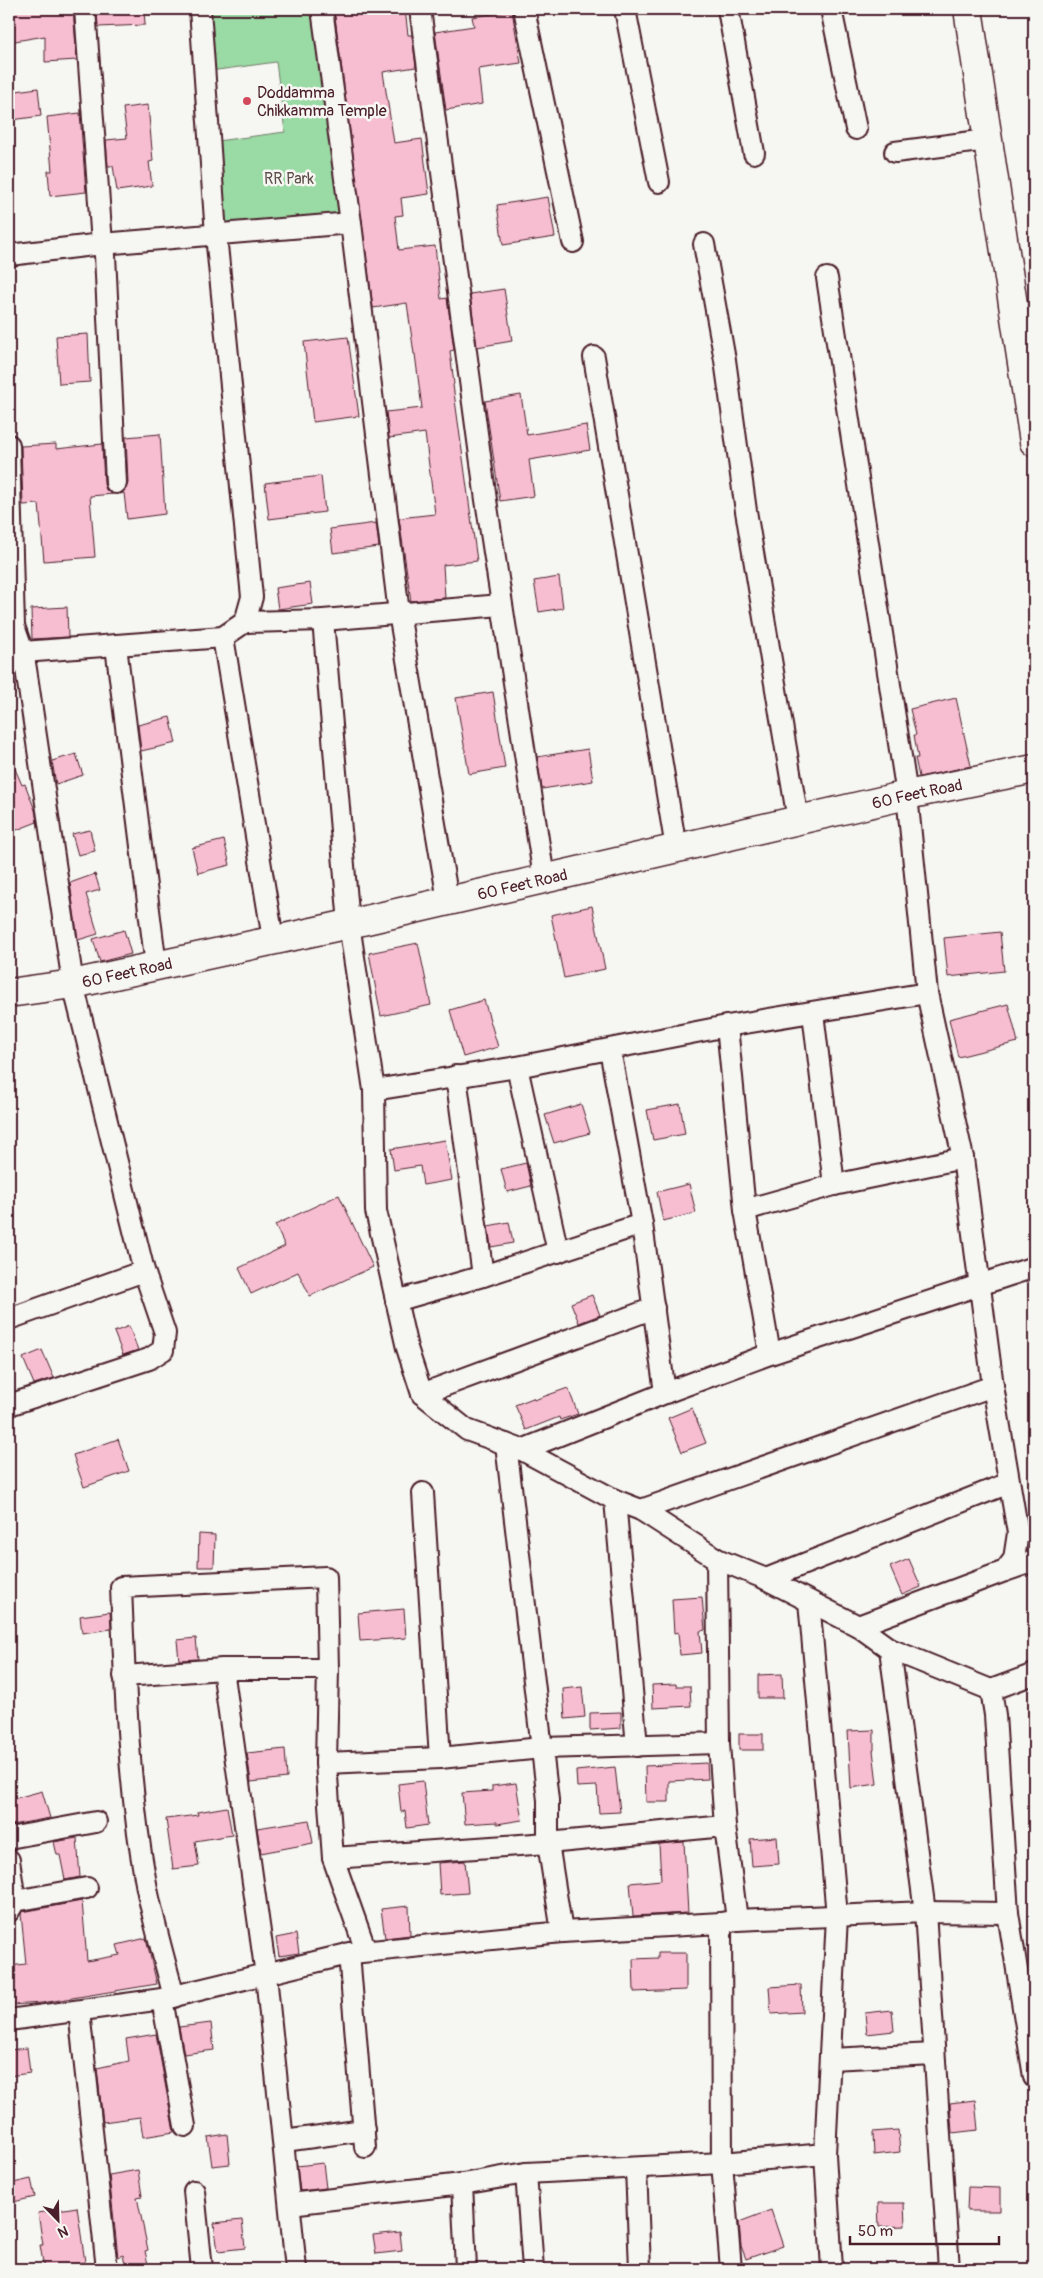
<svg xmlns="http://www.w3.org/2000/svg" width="1043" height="2278" viewBox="0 0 1043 2278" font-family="Pangolin,sans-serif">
	<rect width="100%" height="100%" fill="#f6f6f2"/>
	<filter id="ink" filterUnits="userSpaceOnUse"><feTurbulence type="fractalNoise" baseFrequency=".02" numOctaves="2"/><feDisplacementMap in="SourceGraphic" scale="10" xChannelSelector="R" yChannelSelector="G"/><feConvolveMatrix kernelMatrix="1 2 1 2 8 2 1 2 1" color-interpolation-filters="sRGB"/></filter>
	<g filter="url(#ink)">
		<path fill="#9adaa4" stroke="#727c68" d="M229 9H319L341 219 226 231 217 141 285 132 276 62 210 71 204 11Z"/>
		<g fill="#f7bed2" stroke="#4a1f2b">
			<path d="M27 9H73L77 60 45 62V36L9 42V12Z"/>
			<path d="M97 9H144L145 25 98 27Z"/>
			<path d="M334 9H405L408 35H412L416 67 383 72 394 143 422 139 429 194 401 198 403 215 395 216 399 250 435 246 441 299 447 298 454 350 450 351 454 384 453 385 477 561 443 565 445 598 411 601 399 518 435 514 425 433 389 438 386 412 422 408 415 354H414L407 303 373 308Z"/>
			<path d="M512 11 521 63 478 69 482 104 446 110 435 32 474 26 472 17Z"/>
			<path d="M38 88 41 116 12 120 9 92Z"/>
			<path d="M148 105 153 161 149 162 152 186 117 191 113 166H108L106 140 127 138 123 108Z"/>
			<path d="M80 113 86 192 50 196 48 171H52L47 117Z"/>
			<path d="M548 197 555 237 503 245 497 205Z"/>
			<path d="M504 289 512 341 477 347 470 294Z"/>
			<path d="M88 334 90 382 59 384 56 336Z"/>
			<path d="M348 337 359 416 313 422 304 342Z"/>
			<path d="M521 395 527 435 586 425 590 450 529 460 534 496 500 501 485 401Z"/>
			<path d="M160 434 165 514 127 519 124 493 120 494 126 489 128 483 126 437Z"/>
			<path d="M56 444V449L102 444 104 484 106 490 114 494 90 496 95 557 44 561 39 504 23 505 21 446Z"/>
			<path d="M321 476 325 512 269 519 265 483Z"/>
			<path d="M376 523 379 547 333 553 330 529Z"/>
			<path d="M559 577 563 608 539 612 534 581Z"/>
			<path d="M310 583 313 604 278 609 275 588Z"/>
			<path d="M67 607 68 637 32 639 31 609Z"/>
			<path d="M493 692 505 768 469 774 456 698Z"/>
			<path d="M956 698 971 766 919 777 915 758H918L914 735H916L910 709Z"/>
			<path d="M170 717 176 743 141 751 138 725Z"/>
			<path d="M588 749 593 781 542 789 537 757Z"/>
			<path d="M76 754 83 775 56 784 52 761Z"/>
			<path d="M9 755 22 785 25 784 35 810 37 822 9 833Z"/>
			<path d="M90 830 95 851 78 855 72 834Z"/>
			<path d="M224 840 230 865 198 873 192 848Z"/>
			<path d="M95 874 100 890 86 894 98 934 78 940 70 883Z"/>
			<path d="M592 906 605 969 564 978 551 915Z"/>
			<path d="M124 930 131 954 100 962 93 939Z"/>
			<path d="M1000 932 1004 971 948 977 944 938Z"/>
			<path d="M418 943 431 1005 381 1016 369 953Z"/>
			<path d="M484 1000 498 1047 463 1057 450 1010Z"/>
			<path d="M1008 1004 1018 1042 958 1057 949 1019Z"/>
			<path d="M581 1104 590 1133 554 1143 545 1115Z"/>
			<path d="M680 1104 685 1134 653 1140 647 1110Z"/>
			<path d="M445 1140 452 1180 423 1185 420 1166 394 1170 391 1149Z"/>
			<path d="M526 1163 531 1186 507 1192 501 1169Z"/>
			<path d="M689 1184 696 1213 663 1221 657 1192Z"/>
			<path d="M339 1195 373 1267 310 1296 298 1272 251 1294 239 1268 285 1246 275 1225Z"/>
			<path d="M509 1222 513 1243 491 1247 488 1226Z"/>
			<path d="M592 1295 600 1315 579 1323 571 1303Z"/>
			<path d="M129 1326 138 1350 123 1355 114 1332Z"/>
			<path d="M42 1350 54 1378 34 1384 23 1358Z"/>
			<path d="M568 1388 578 1414 560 1420 559 1417 526 1430 515 1405 533 1398 534 1400Z"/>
			<path d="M692 1408 706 1443 682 1452 668 1418Z"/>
			<path d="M118 1439 129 1471 84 1487 73 1455Z"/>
			<path d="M199 1534 215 1535 214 1567H198Z"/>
			<path d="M909 1559 921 1587 902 1595 890 1567Z"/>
			<path d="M702 1597 705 1630 700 1631 702 1653 680 1655 678 1632 674 1633 672 1599Z"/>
			<path d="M404 1609 406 1638 360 1641 358 1613Z"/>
			<path d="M110 1612 111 1629 82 1633 80 1616Z"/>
			<path d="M196 1638 198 1659 179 1660 177 1640Z"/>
			<path d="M782 1674 783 1698H758V1675Z"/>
			<path d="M676 1684V1686H690L691 1706 653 1708 652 1685Z"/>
			<path d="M582 1687 585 1717 565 1719 563 1689Z"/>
			<path d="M621 1712V1728L590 1730V1713Z"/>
			<path d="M874 1730V1750H873L877 1784 851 1788 848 1731Z"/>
			<rect x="739" y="1734" width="24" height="16"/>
			<path d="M285 1749 287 1778 251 1782 247 1753Z"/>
			<path d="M707 1763 708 1779 669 1781V1802H646L645 1766Z"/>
			<path d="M615 1767 620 1812 599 1813 597 1786 577 1787 576 1771Z"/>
			<path d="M423 1781 428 1825 407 1828 405 1811 401 1812 398 1784Z"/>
			<path d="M516 1783 522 1820 497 1824V1822L465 1824 462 1793 492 1791V1786Z"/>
			<path d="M42 1791 50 1818 12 1825 9 1814V1800Z"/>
			<path d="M227 1807 232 1835 195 1841 199 1866 173 1869 166 1819 198 1815 197 1812Z"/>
			<path d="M309 1820 313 1843 261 1853 257 1828Z"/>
			<path d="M777 1837 779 1864 752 1866 750 1839Z"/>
			<path d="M77 1838 80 1877 65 1880 60 1855H57L54 1842Z"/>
			<path d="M684 1842 688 1913 633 1916 630 1883 661 1880 659 1844Z"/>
			<path d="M465 1861 468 1893 440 1895 438 1863Z"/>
			<path d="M82 1901 87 1961 120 1955 117 1945 146 1938 157 1984 42 2003 12 2005 9 1966 26 1964 21 1914 22 1912Z"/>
			<path d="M409 1906 410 1935 385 1938 381 1909Z"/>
			<path d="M296 1934 299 1953 279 1956 276 1938Z"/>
			<path d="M658 1953H686V1990L634 1992 633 1959 658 1958Z"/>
			<path d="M801 1985 802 2012 771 2014 769 1987Z"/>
			<path d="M892 2010 894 2031 867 2034 865 2013Z"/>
			<path d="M211 2023 214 2050 184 2054 179 2027Z"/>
			<path d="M156 2034 174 2132 143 2137 140 2117 103 2122 97 2068 129 2061 126 2039Z"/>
			<path d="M27 2048 30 2073 9 2076V2050Z"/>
			<path d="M975 2100 978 2130 952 2133 950 2103Z"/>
			<path d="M898 2130 900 2152 874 2155 873 2132Z"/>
			<path d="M227 2134 230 2164 212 2166 208 2137Z"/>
			<path d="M323 2163 326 2188 300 2191 297 2166Z"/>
			<path d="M138 2170 142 2196 137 2197 148 2250 145 2251 149 2269H126L123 2255 118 2257 109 2175Z"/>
			<path d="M31 2179 35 2197 9 2203V2184Z"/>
			<path d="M968 2187 1000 2188V2211H967Z"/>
			<path d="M878 2203H904L905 2226 879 2227Z"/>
			<path d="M77 2207 85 2262 44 2269 40 2245H43L38 2213Z"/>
			<path d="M771 2210 783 2246 746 2259 741 2246 739 2222Z"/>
			<path d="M242 2220 245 2248 218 2251 214 2223Z"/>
			<path d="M400 2232 402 2251 376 2254 373 2235Z"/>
		</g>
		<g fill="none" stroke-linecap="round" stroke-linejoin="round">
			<defs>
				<g id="street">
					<path d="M85 9 102 244 105 255 116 483"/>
					<path d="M322 9 351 223 399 613 448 900"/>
					<path d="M420 9 486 500 544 878"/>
					<path d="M524 9 573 242"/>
					<path d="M625 9 659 182"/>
					<path d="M728 9 754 153"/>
					<path d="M831 9 856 129"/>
					<path d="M895 152 987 140"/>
					<path d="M704 244 725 360 746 511 798 820"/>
					<path d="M9 255 102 244 351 223"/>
					<path d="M827 278 907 795 927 993 963 1158 993 1386 1018 1533 1014 1559 1005 1571 858 1626"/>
					<path d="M594 357 676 848"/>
					<path d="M9 445 14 626 23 652 26 669 73 984 144 1271 165 1333 163 1350 149 1359 9 1405"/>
					<path d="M323 620 349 924 374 1090 376 1211 407 1348 422 1394 467 1430 522 1450 615 1500 641 1510 717 1559 766 1579 858 1626 890 1649 991 1690 995 1715 1008 1913 1034 2077"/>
					<path d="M245 622 323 620 501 605"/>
					<path d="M223 637 273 939"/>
					<path d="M116 646 156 966"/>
					<path d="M23 652 223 637 245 622 252 597 216 235 200 9"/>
					<path d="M813 1013 834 1185"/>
					<path d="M727 1026 745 1210 770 1354"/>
					<path d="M610 1050 642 1224 665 1393"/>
					<path d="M517 1067 558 1252"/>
					<path d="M456 1076 483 1276"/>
					<path d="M374 1090 517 1067 727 1026 927 993"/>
					<path d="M745 1210 834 1185 963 1158"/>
					<path d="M396 1301 483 1276 642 1224"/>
					<path d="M9 1319 144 1271"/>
					<path d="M422 1394 654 1308"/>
					<path d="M506 1444 548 1800V1843L562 1932"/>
					<path d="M522 1450 665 1393 770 1354 1034 1267"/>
					<path d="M423 1493 440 1758"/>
					<path d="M615 1500 637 1746"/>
					<path d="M641 1510 993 1386"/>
					<path d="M717 1559 719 1743 725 1826 737 1920"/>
					<path d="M1005 1571 1034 1561"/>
					<path d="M766 1579 1009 1483"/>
					<path d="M809 1601 837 1916 825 2154 832 2269"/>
					<path d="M890 1649 925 1912 949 2269"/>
					<path d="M223 1669 266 1975 296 2269"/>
					<path d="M124 1676 223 1669H328"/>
					<path d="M991 1690 1034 1674"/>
					<path d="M326 1763 440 1758 542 1748 719 1743"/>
					<path d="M9 1838 96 1822"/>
					<path d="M333 1858 548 1843 725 1826"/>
					<path d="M9 1860 15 1901"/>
					<path d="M9 1911 15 1901 87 1888"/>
					<path d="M721 1923 722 2163 731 2269"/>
					<path d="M349 1953 365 2147"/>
					<path d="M174 1997C164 1957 152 1918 145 1878 128 1783 125 1684 121 1587L326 1577 328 1669 326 1763 333 1858 366 1951"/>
					<path d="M162 1999 185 2126"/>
					<path d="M79 2011 107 2269"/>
					<path d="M9 2020 162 1999 352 1953 562 1932 721 1923 737 1920 925 1912 1008 1913"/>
					<path d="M830 2059 934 2054"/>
					<path d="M284 2141 364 2130"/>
					<path d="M636 2168 640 2269"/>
					<path d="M526 2173 533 2269"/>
					<path d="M462 2184 466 2269"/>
					<path d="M194 2191 202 2269"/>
					<path d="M290 2204 462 2184 526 2173 722 2163 825 2154"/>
				</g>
				<g id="secondary">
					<path d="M968 9 1034 442"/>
					<path id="s1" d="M9 993 73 984 349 924 907 795 1034 769"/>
				</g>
			</defs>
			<use href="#street" stroke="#4a1f2b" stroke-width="24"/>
			<use href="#secondary" stroke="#4a1f2b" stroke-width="31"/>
			<use href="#street" stroke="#f6f6f2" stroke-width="20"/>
			<use href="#secondary" stroke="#f6f6f2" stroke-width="28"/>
		</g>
	</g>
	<circle fill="#d1495b" stroke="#f6f6f2" stroke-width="2" cx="247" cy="101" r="5"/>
	<g text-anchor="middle" stroke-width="5" stroke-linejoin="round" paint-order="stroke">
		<g font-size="16" fill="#4a1f2b" stroke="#f6f6f2" text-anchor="start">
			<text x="257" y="98">Doddamma<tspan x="257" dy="18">Chikkamma Temple</tspan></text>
		</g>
		<g font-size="16" fill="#5e4e49" stroke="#f6f6f2">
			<text x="289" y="184">RR Park</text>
		</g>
		<g font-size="16" fill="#4a1f2b" stroke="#f6f6f2">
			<text dy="6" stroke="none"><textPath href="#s1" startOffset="930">60 Feet Road</textPath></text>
			<text dy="6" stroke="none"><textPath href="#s1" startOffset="525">60 Feet Road</textPath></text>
			<text dy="6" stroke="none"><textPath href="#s1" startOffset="120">60 Feet Road</textPath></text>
		</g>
	</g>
	<rect width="1043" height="2278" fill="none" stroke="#f6f6f2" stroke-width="30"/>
	<rect x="15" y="15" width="1013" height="2248" fill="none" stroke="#4a1f2b" stroke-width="2" filter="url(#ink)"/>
	<g transform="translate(58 2220) rotate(157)" stroke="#f6f6f2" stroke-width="4" paint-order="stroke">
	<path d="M0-4L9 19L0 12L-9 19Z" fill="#4a1f2b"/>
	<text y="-8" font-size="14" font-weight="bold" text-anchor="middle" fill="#4a1f2b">N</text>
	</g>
	<path d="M850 2236v8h149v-8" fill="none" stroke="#4a1f2b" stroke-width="2.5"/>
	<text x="858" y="2236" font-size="15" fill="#4a1f2b" stroke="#f6f6f2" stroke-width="4" paint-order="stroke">50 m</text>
</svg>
